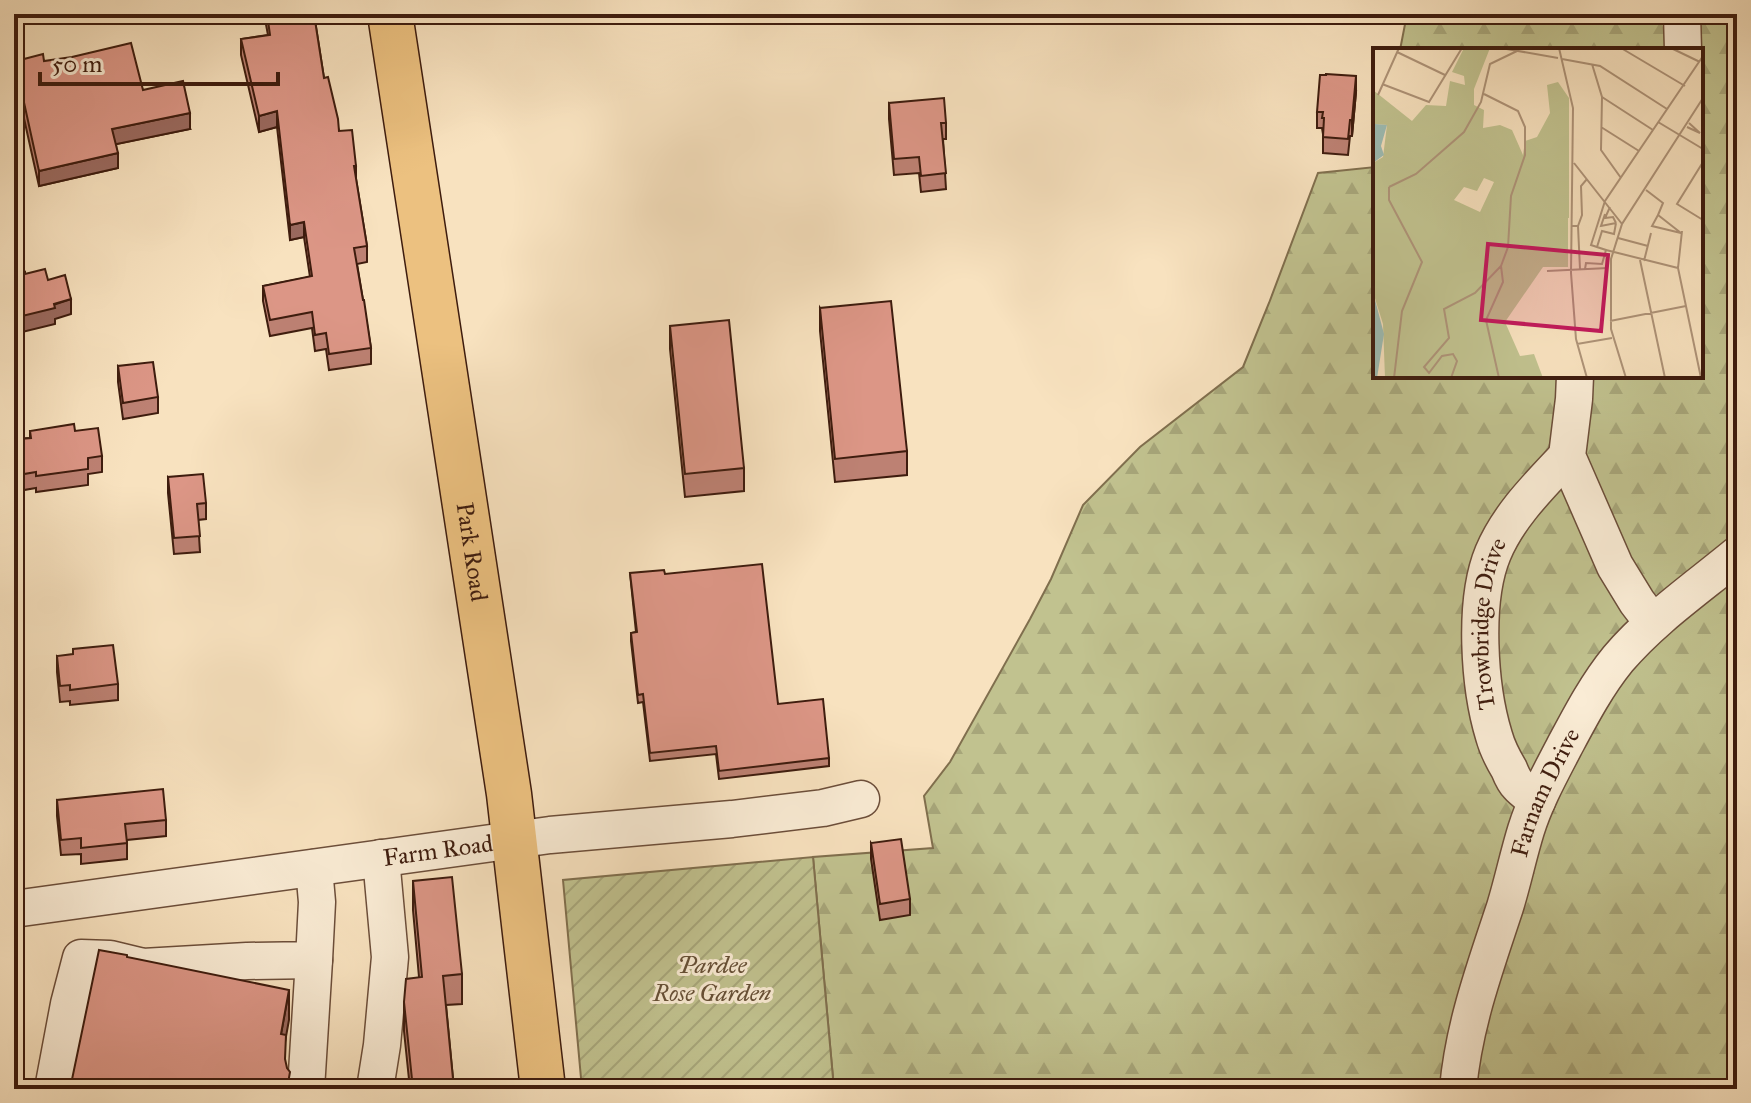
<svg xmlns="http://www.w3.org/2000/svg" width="1751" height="1103" viewBox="0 0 1751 1103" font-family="'IM FELL Great Primer',serif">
	<defs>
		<pattern id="forest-firs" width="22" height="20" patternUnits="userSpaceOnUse" patternTransform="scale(2)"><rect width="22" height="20" fill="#c1c28f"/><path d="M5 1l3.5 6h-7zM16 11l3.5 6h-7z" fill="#a7a67a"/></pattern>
		<pattern id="garden-furrows" width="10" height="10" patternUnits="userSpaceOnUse" patternTransform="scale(2)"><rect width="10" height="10" fill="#c1c28f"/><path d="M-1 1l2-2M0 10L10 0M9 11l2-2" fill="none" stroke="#a7a67a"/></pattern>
	</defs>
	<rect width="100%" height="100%" fill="#f8e2bf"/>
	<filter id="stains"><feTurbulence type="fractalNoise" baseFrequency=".0025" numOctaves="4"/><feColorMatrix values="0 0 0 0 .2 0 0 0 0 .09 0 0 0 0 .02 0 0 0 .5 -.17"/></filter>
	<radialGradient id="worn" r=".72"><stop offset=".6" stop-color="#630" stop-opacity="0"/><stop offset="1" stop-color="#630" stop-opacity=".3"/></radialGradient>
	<path fill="url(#forest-firs)" stroke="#806f4e" stroke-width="2" d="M1407 14H1737V1089H834L813 857 933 848 924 796 950 762 1030 619 1051 579 1083 505 1140 447 1243 367 1269 303 1318 173 1375 167V376H1701V50H1400Z"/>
	<path fill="url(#garden-furrows)" stroke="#806f4e" stroke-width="2" d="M813 857 834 1089H582L563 880Z"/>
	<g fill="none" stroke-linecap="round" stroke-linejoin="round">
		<defs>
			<g id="minor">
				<path d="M1682 14 1683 50"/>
				<path d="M1575 376 1574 399 1567 456 1615 566 1637 602 1653 623"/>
				<path id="s1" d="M1537 801C1531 796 1523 791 1518 785 1514 781 1511 774 1509 769 1503 759 1497 747 1494 736 1479 687 1473 601 1493 553 1509 515 1539 486 1567 456"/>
				<path id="s2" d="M14 909 550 835 732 819 823 808 861 799"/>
				<path d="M53 1089 69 1004 81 958 110 959 143 967 247 961 314 960 317 902 314 868"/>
				<path d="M306 1089 314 960"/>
				<path d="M375 1089 382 1045 390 957 381 858"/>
				<path id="s3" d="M1458 1089C1464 1024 1485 968 1505 907 1513 881 1518 856 1526 830 1535 801 1550 774 1564 747 1580 717 1596 686 1618 659 1652 619 1697 588 1737 555"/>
			</g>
			<g id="major">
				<path id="s4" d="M390 14 509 794 543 1089"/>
			</g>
		</defs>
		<use href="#minor" stroke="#6c4e3a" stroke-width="39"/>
		<use href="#major" stroke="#3e1c0e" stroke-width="47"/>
		<use href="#minor" stroke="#faecd5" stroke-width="36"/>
		<use href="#major" stroke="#ecc180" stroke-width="44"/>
	</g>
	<g fill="#bd8173" stroke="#3e1c0e" stroke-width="2">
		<path d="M264 14H314L324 78 339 131 356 166V179L367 246V262L357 264 371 348V364L329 370 326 349 315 351 312 328 270 336 263 301V286L310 277 304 237 290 240 277 127 259 132 241 55V39L268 35Z"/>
		<path d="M14 17 24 59 44 61 143 90 190 129 116 144 118 168 39 186 23 114 14 116Z"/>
		<path d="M1356 92 1352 136H1350L1348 155 1323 153V134L1322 128H1317V112Z"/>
		<path d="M889 103 946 123V139H943L946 189 921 192 919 173 894 175 889 119Z"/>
		<path d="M820 308 907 451V475L835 482 820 331Z"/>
		<path d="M670 326 744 468V491L685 497 670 349Z"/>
		<path d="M118 366 158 397V413L123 419 118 382Z"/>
		<path d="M30 431H75L102 456V472L88 474V485L36 492V488L24 490 19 455V439L30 438Z"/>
		<path d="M168 477 206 503V519L198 520 200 552 174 554 168 493Z"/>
		<path d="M630 573 665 574 778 704 829 758V766L719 779 716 754 650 761 643 702 638 703 631 641V633L636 632Z"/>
		<path d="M57 656 118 684V700L70 705V701L60 702 57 672Z"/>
		<path d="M57 800 166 820V836L127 840V859L81 864V854L61 855 57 816Z"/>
		<path d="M871 843 910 899V915L880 920 871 859Z"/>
		<path d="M413 881 462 974V1004L446 1005 454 1089H410L404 1031V1002L419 977 413 910Z"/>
	</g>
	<g fill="#9a695e" stroke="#3e1c0e" stroke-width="2">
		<path d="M1356 76V92L1352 136V120Z"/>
		<path d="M23 98V114L14 116V100Z"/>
		<path d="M277 111V127L259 132V116Z"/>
		<path d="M190 113V129L112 145V129Z"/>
		<path d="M118 153V168L39 186V171Z"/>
		<path d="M304 222V237L290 240V225Z"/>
		<path d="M71 299V314L55 319V324L14 334V318Z"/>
		<path d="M289 990V1020L281 1064V1034Z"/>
	</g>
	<g fill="#dc9686" stroke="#3e1c0e" stroke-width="2">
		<path d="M267 14H314L324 78 328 77 338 119 339 131 352 130 356 166H354L367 246 354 248 363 300H364L371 348 329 354 326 333 315 335 312 312 270 320 263 286 312 276 304 222 290 225 277 111 259 116 241 39 270 35Z"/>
		<path d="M14 17 24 59 43 54 44 61 72 57 131 43 143 90 183 81 190 113 112 129 118 153 39 171 23 98 14 100Z"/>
		<path d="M1326 74 1356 76 1352 120H1350L1348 139 1323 137 1324 118H1322L1323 112H1317L1320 75H1326Z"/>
		<path d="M944 98 946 123H941L946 173 921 176 919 157 894 159 889 103Z"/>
		<path d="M45 269 48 280 65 275 71 299 54 304 55 308 14 318V276L25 272V274Z"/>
		<path d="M891 301 907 451 835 459 820 308Z"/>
		<path d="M729 320 744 468 685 474 670 326Z"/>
		<path d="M153 362 158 397 123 403 118 366Z"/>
		<path d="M74 424 75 431 98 428 102 456 88 458V469L36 476V472L24 474 19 439 31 438 30 431Z"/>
		<path d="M203 474 206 503 197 504 200 536 174 538 168 477Z"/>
		<path d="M762 564 778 704 823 699 829 758 719 771 716 746 650 753 643 694 638 695 631 633 637 632 630 573 664 570 665 574Z"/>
		<path d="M113 645 118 684 70 690V685L60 686 57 656 73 654V649Z"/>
		<path d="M163 789 166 820 125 824 127 843 81 848V838L61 840 57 800Z"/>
		<path d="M901 839 910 899 880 904 871 843Z"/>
		<path d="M452 877 462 974 443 976 454 1089H413L404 1002 406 979 422 977 413 881Z"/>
		<path d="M99 950 127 955V957L289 990 281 1034 286 1035 285 1059 287 1068 290 1072 287 1089H70Z"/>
	</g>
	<g text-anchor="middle" stroke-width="6" stroke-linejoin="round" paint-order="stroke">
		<g font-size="24" fill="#3e1c0e" stroke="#faecd5">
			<text dy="8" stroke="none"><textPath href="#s4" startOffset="544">Park Road</textPath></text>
			<text dy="8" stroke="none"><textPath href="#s1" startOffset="194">Trowbridge Drive</textPath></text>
			<text dy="8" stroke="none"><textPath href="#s3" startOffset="310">Farnam Drive</textPath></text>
			<text dy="8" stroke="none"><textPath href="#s2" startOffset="428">Farm Road</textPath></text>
		</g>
		<g font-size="24" font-style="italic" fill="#654e35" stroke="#faecd5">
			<text x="712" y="973">Pardee<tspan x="712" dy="28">Rose Garden</tspan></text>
		</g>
	</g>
	<g transform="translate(1373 48)">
		<rect width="330" height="330" fill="#f8e2bf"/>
		<path d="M91 0H117L101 41V57L111 62 110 80 127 77 139 82 150 107 152 93 164 89 177 65 174 37 185 34 196 50V170H178V219H170L132 274 147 308 161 306 170 330H12L10 276 0 244V115L10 109 14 77 2 76 0 42 39 73 53 57 73 58 77 33 92 37 91 28 79 24ZM111 130 121 134 107 164 81 152 91 139 104 143Z" fill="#c1c28f" fill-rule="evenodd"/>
		<path d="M195 169V219H178L177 170Z" fill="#c1c28f"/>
		<path d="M0 62 2 76 14 77 8 98 11 107 0 115ZM0 244 11 286 4 330H0Z" fill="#9dbdb5"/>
		<path fill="none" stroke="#ae9378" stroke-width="2" d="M128 0 185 10M186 0 200 60 198 225 203 291 214 330M248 0 312 38M298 0 327 14M24 4 72 27M189 11 227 18 294 61M219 16 229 49 228 102 248 130M9 36 56 54 89 0M5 47 26 0M229 49 280 82M285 74 330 101M228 79 266 103M314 79 327 85 316 75M330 114 304 156 330 172M201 115 249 176M16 139V152L49 214 29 263 21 330M16 139 43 126 91 84 108 54 117 16 144 3M273 142 290 155 285 167 308 185 279 178 285 167M237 159 232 170 240 169 243 175M232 166 228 178 243 175M198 178H205L209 167 208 138 214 131M205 178 207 221M309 183 305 220 328 330M245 190 275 198M224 199 218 197 232 153 330 8M233 202 305 220M267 212 292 330M271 213 278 185M212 221 213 215 229 216 233 202 224 199 229 183 241 186 243 175M174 223 235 220M237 273 313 258M204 296 239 290M78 330 84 313 80 306 69 308 56 325 51 319 76 290 71 261 102 245 128 218 135 199 138 148 152 107V79L145 63 111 46M126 330 113 272 130 234 128 218M253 330 238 281V211L249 176 330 50"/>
		<path fill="#c2185b" fill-opacity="0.15" stroke="#c2185b" stroke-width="4" d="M115 196 235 207 228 283 108 272Z"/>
		<rect width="330" height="330" fill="none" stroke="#3e1c0e" stroke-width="4"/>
	</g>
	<rect width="1751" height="1103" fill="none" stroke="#f8e2bf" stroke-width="48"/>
	<rect x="16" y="16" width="1719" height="1071" fill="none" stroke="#3e1c0e" stroke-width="4"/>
	<rect x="24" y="24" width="1703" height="1055" fill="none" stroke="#3e1c0e" stroke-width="2"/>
	<path d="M40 72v12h238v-12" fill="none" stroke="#3e1c0e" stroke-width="4"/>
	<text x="52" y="72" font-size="24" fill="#3e1c0e" stroke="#faecd5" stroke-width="6" paint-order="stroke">50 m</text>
	<rect width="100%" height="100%" filter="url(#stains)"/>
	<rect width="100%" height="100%" fill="url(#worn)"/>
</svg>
